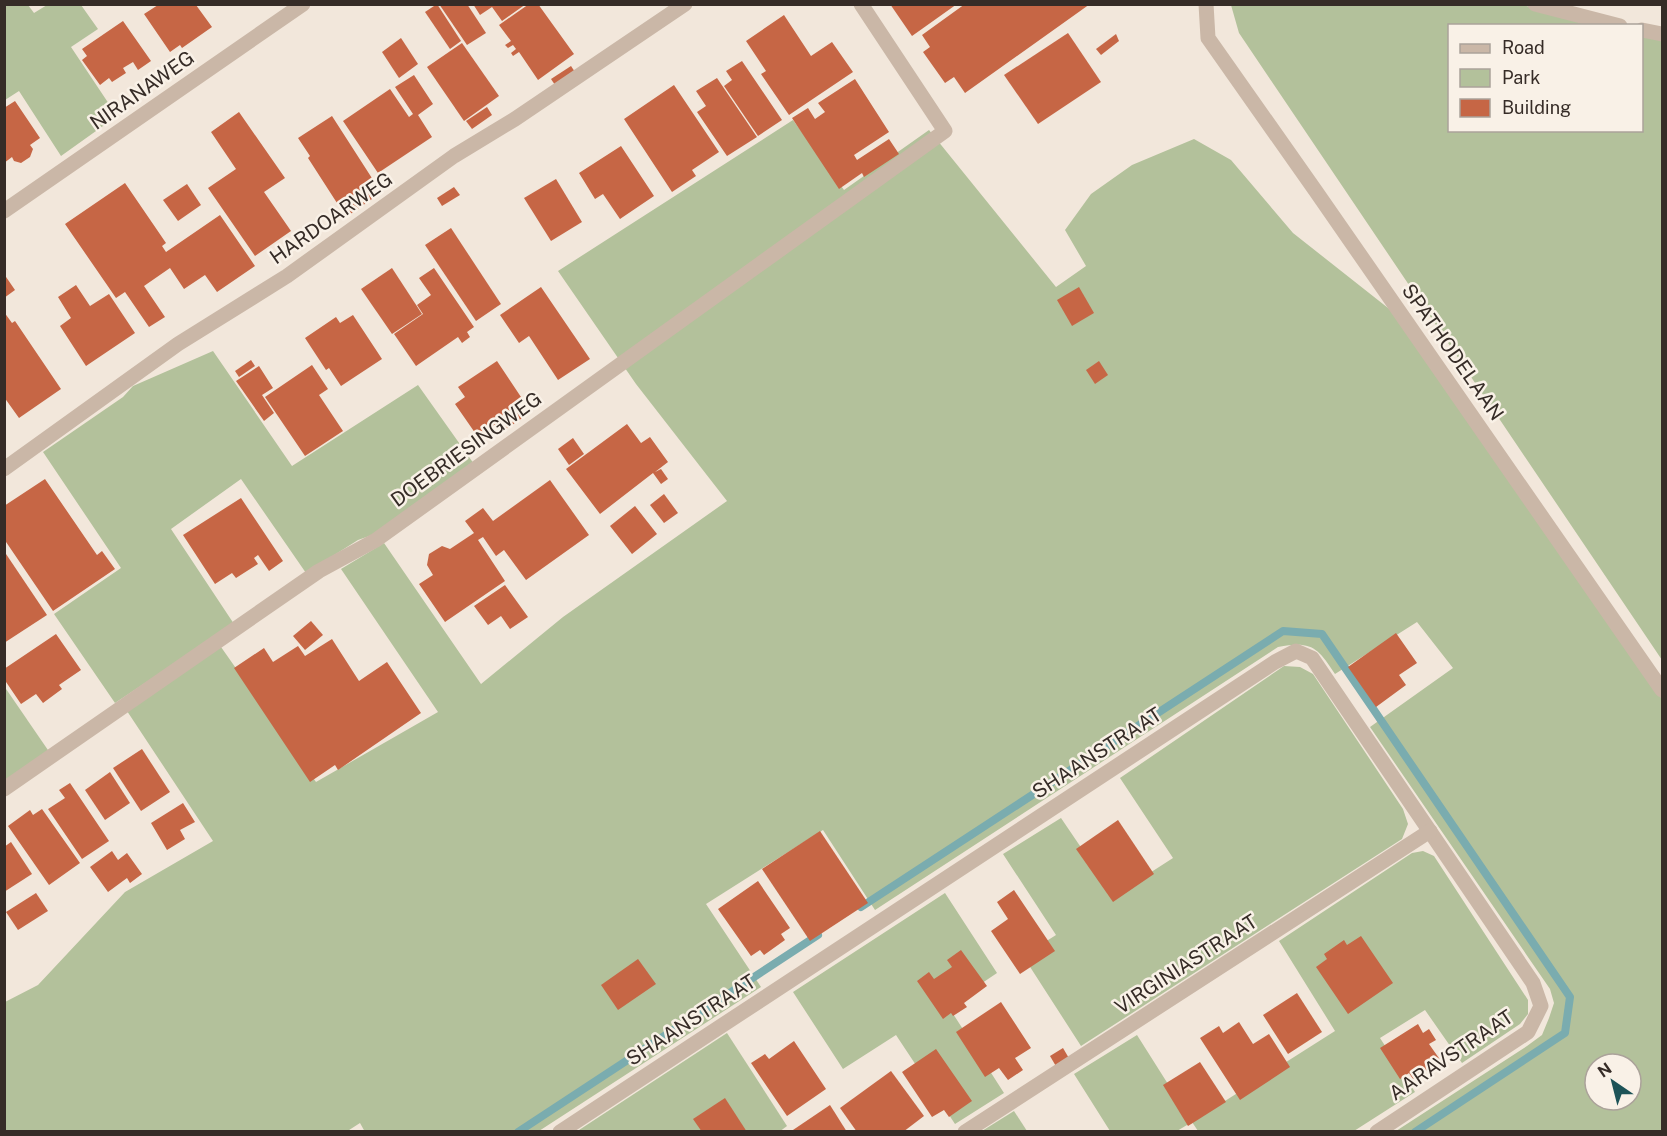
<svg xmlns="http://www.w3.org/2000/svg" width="1667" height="1136" viewBox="0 0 1667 1136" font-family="'Public Sans',sans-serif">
	<rect width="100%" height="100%" fill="#f2e7db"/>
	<g fill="#b3c19b" fill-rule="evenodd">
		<path d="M5 4 28 5 34 13 47 5H81L98 29 71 47 117 116 61 156 19 91 5 100Z"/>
		<path d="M1231 5H1522L1618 25 1450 26V130H1642V31L1662 35V660L1239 33Z"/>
		<path d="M793 120 844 190 929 130 1056 287 1086 266 1065 230 1091 194 1132 165 1194 139 1231 160 1293 233 1402 319 1662 699V1131H1396L1527 1046 1542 1035 1549 1018 1554 1003 1550 989 1370 727 1453 668 1417 622 1335 674C1317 647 1312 641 1278 647L875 910 823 830 706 904 761 987 539 1131 365 1132 360 1123 346 1132H5V1002L38 985 125 892 213 841 127 711 221 647 316 782 438 712 341 569 384 543 481 684 563 617 727 501 636 384 558 271ZM1595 1064H1631V1100H1595Z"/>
		<path d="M213 351 292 466 418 385 474 464 375 534 358 540 306 573 241 479 171 529 234 624 115 703 54 614 121 568 43 452 123 397 133 386Z"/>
		<path d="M1284 666 1300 667 1313 674 1403 809 1408 824 1402 839 1081 1046 1023 956 1056 935 1003 854 1061 818 1114 896 1173 858 1120 778Z"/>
		<path d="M4 686 50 753 4 784Z"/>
		<path d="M1423 851 1434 856 1528 1000V1014L1520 1024 1462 1063 1425 1010 1380 1038 1415 1092 1354 1131H1198L1192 1122 1177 1131H1110L1074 1074 1137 1035 1192 1122 1335 1031 1279 941 1412 853Z"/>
		<path d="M945 893 997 973 948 1006 1004 1093 955 1124 896 1035 843 1069 793 992Z"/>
		<path d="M727 1033 787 1126 779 1132H576Z"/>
		<path d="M1014 1111 1027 1131H982Z"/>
	</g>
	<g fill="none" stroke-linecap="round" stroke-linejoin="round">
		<g stroke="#7aacaf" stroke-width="8">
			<path d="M861 907 1283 631 1322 634 1570 997 1565 1033 1415 1132"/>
			<path d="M518 1132 818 935"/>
		</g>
	</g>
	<g fill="#c66645">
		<path d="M437 4 461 41 450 49 425 12Z"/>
		<path d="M439 4H467L486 33 467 45Z"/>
		<path d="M473 4H526L502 21 492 7 480 15Z"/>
		<path d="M529 4H538L574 54 538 80 519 52 513 56 511 53 516 49 513 45 508 48 505 45 511 41 499 25Z"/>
		<path d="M890 4H957L912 36Z"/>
		<path d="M965 4H1090L965 93 954 77 945 83 923 52 930 47 922 35Z"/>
		<path d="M158 5H196L212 27 182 48 180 45 170 52 144 14Z"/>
		<path d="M784 15 811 56 832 42 853 72 789 115 761 74 766 71 746 41Z"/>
		<path d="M123 21 151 61 138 70 133 62 123 68 126 73 112 82 109 78 100 85 82 60 87 56 82 49Z"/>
		<path d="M1068 33 1101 82 1038 124 1004 75Z"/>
		<path d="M1116 34 1119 41 1101 55 1096 49Z"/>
		<path d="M401 38 418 64 399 78 382 52Z"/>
		<path d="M462 43 499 96 464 121 427 67Z"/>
		<path d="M742 61 782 120 758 136 724 86 732 80 726 71Z"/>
		<path d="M571 66 575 72 555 85 551 79Z"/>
		<path d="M414 75 433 104 418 115 432 137 378 173 343 121 390 89 409 117 413 114 395 87Z"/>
		<path d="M717 78 757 137 727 156 697 112 706 106 696 91Z"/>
		<path d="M855 79 889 132 854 155 857 160 889 139 899 154 864 177 862 173 839 189 792 118 808 108 815 119 825 112 818 103Z"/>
		<path d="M674 85 719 152 692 170 696 176 672 192 624 119Z"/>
		<path d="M15 101 40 138 30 145 33 149 30 157 21 163 14 161 12 157 4 163V108Z"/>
		<path d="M487 107 492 115 472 129 466 121Z"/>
		<path d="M239 112 285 178 264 192 291 231 255 256 208 188 236 169 211 132Z"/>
		<path d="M332 116 377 186 368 192 372 199 346 217 308 158 310 156 298 138Z"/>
		<path d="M621 146 654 196 620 219 603 194 595 199 579 173Z"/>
		<path d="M556 179 582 222 551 241 524 198Z"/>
		<path d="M125 183 166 243 162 246 166 252 220 215 255 266 217 292 205 275 184 289 170 268 144 286 165 317 149 327 125 292 116 298 65 224Z"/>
		<path d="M187 184 201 205 178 221 163 200Z"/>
		<path d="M454 187 460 195 442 206 437 198Z"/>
		<path d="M451 228 501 304 476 321 425 245Z"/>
		<path d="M392 268 422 314 392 334 361 289Z"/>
		<path d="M434 268 474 327 467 332 470 337 462 343 458 337 416 366 394 334 423 314 417 305 431 295 419 278Z"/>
		<path d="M4 274 15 290 4 298Z"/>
		<path d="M76 285 90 306 109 294 135 333 86 366 60 326 71 318 58 297Z"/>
		<path d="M541 287 590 359 558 380 529 336 519 343 500 315Z"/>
		<path d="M1079 287 1094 313 1072 326 1057 300Z"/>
		<path d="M4 312 12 323 15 321 61 389 19 418 4 397Z"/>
		<path d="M353 315 382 359 341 386 329 368 326 370 305 338 336 317 340 323Z"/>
		<path d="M251 360 255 366 239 377 235 371Z"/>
		<path d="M497 361 531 412 506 429 503 424 480 440 455 404 465 397 458 387Z"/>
		<path d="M1099 361 1108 375 1095 384 1086 370Z"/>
		<path d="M312 365 328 389 319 395 343 431 305 456 265 397Z"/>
		<path d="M259 366 273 388 262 395 274 413 264 421 236 381Z"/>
		<path d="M627 424 641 443 650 437 668 462 655 472 661 469 668 479 661 484 653 473 600 514 566 469Z"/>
		<path d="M573 438 584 454 569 465 558 449Z"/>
		<path d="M45 479 97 555 102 551 115 569 53 611 4 539V506Z"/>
		<path d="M550 480 589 535 526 580 504 550 496 556 483 537 478 540 505 581 445 622 419 584 433 575 427 565 429 554 442 546 450 549 474 533 465 521 483 508 493 521Z"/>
		<path d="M664 494 678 513 664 523 650 505Z"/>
		<path d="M241 498 283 561 269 571 258 555 254 558 258 564 236 578 232 573 215 584 183 535Z"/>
		<path d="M635 506 657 534 632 554 610 526Z"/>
		<path d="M4 551 47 615 4 643Z"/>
		<path d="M505 585 528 617 510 629 501 616 488 625 474 606Z"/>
		<path d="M311 621 323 635 305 650 293 636Z"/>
		<path d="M1396 633 1417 663 1399 675 1406 685 1376 707 1348 667Z"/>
		<path d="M56 634 81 670 59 685 62 689 43 703 36 694 21 704 4 679V669Z"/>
		<path d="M332 639 359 681 387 662 421 713 338 770 335 765 310 782 234 668 264 648 273 662 298 646 305 656Z"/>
		<path d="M142 749 170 792 141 811 113 768Z"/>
		<path d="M110 772 130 803 105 820 85 790Z"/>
		<path d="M70 783 109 841 82 859 48 809 65 798 59 790Z"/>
		<path d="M183 803 195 822 180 830 185 839 167 850 151 823Z"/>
		<path d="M42 809 80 863 49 885 8 826 30 810 33 815Z"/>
		<path d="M1118 820 1154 874 1113 902 1076 849Z"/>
		<path d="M820 831 868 903 810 941 762 869Z"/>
		<path d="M11 842 32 874 4 892V847Z"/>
		<path d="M112 851 118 860 127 853 142 874 130 883 127 878 108 892 90 867Z"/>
		<path d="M758 881 790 928 781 934 785 940 764 955 760 950 751 956 718 909Z"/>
		<path d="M1014 890 1055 951 1020 974 991 931 1008 919 997 902Z"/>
		<path d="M36 893 48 911 18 930 6 912Z"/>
		<path d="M1361 936 1393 983 1348 1014 1316 967 1327 959 1324 954 1344 940 1347 945Z"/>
		<path d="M961 950 987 986 964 1003 967 1007 953 1016 951 1013 943 1019 917 981 929 972 934 979 952 967 947 960Z"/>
		<path d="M638 959 656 984 618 1010 601 985Z"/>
		<path d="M1297 993 1322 1032 1288 1054 1263 1015Z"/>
		<path d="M1001 1002 1031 1048 1015 1058 1023 1070 1008 1080 999 1068 985 1077 956 1032Z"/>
		<path d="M1239 1022 1253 1044 1269 1034 1290 1067 1240 1100 1200 1038 1219 1026 1223 1033Z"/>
		<path d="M1418 1024 1423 1033 1429 1029 1436 1040 1429 1044 1441 1061 1413 1079 1409 1073 1400 1079 1380 1048Z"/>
		<path d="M794 1041 826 1089 787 1116 751 1063 765 1054 769 1059Z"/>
		<path d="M1063 1048 1070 1060 1057 1068 1050 1056Z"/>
		<path d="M936 1049 972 1101 949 1117 944 1110 932 1117 902 1072Z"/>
		<path d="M1200 1062 1226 1102 1188 1126 1163 1085Z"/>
		<path d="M891 1071 924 1116 903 1132H857L840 1108Z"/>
		<path d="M725 1098 747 1132H702L693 1119Z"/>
		<path d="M830 1105 847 1132H790Z"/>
	</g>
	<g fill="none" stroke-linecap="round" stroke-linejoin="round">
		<g stroke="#cab7a7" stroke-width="15">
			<path d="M1206 4 1208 38 1315 190 1662 690"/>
			<path d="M1535 4 1620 26"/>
			<path d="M1642 30 1662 34"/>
			<path d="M4 211 303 4"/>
			<path d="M4 469 178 344 287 276 454 156 515 119 685 4"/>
			<path d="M4 789 319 571 376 540 945 131 861 4"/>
			<path d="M560 1132 1275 662 1296 651 1312 658 1533 983 1541 1006 1528 1032 1377 1132"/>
			<path d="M965 1132 1430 831"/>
		</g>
	</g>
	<g text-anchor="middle" stroke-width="5" stroke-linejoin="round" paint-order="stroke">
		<g font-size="20" fill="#362c27" stroke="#f9f1e7">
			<text transform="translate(142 90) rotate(-35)" y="7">NIRANAWEG</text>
			<text transform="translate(331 218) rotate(-35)" y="7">HARDOARWEG</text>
			<text transform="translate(1453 352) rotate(55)" y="7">SPATHODELAAN</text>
			<text transform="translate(466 449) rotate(-36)" y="7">DOEBRIESINGWEG</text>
			<text transform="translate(1097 753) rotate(-33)" y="7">SHAANSTRAAT</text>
			<text transform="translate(1186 964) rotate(-33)" y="7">VIRGINIASTRAAT</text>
			<text transform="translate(691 1020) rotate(-33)" y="7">SHAANSTRAAT</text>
			<text transform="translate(1451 1055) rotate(-34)" y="7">AARAVSTRAAT</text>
		</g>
	</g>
	<rect width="1667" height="1136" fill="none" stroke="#362c27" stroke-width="12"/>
	<rect x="1448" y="24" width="195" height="108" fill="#f9f1e7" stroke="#aba29a" stroke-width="1.5"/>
	<rect x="1460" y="44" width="30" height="9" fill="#cab7a7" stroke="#aba29a" stroke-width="1.5"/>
	<text x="1502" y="54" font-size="18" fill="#362c27">Road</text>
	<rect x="1460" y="69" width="30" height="18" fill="#b3c19b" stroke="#aba29a" stroke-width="1.5"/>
	<text x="1502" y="84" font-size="18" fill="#362c27">Park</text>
	<rect x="1460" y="99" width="30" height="18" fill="#c66645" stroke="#aba29a" stroke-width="1.5"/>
	<text x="1502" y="114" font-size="18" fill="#362c27">Building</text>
	<g transform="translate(1613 1082) rotate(325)"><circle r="28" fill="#f9f1e7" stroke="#aba29a" stroke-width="1.5"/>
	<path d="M0-4.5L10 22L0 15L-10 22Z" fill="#1d5357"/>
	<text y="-9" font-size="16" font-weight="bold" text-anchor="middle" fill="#362c27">N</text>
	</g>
</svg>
